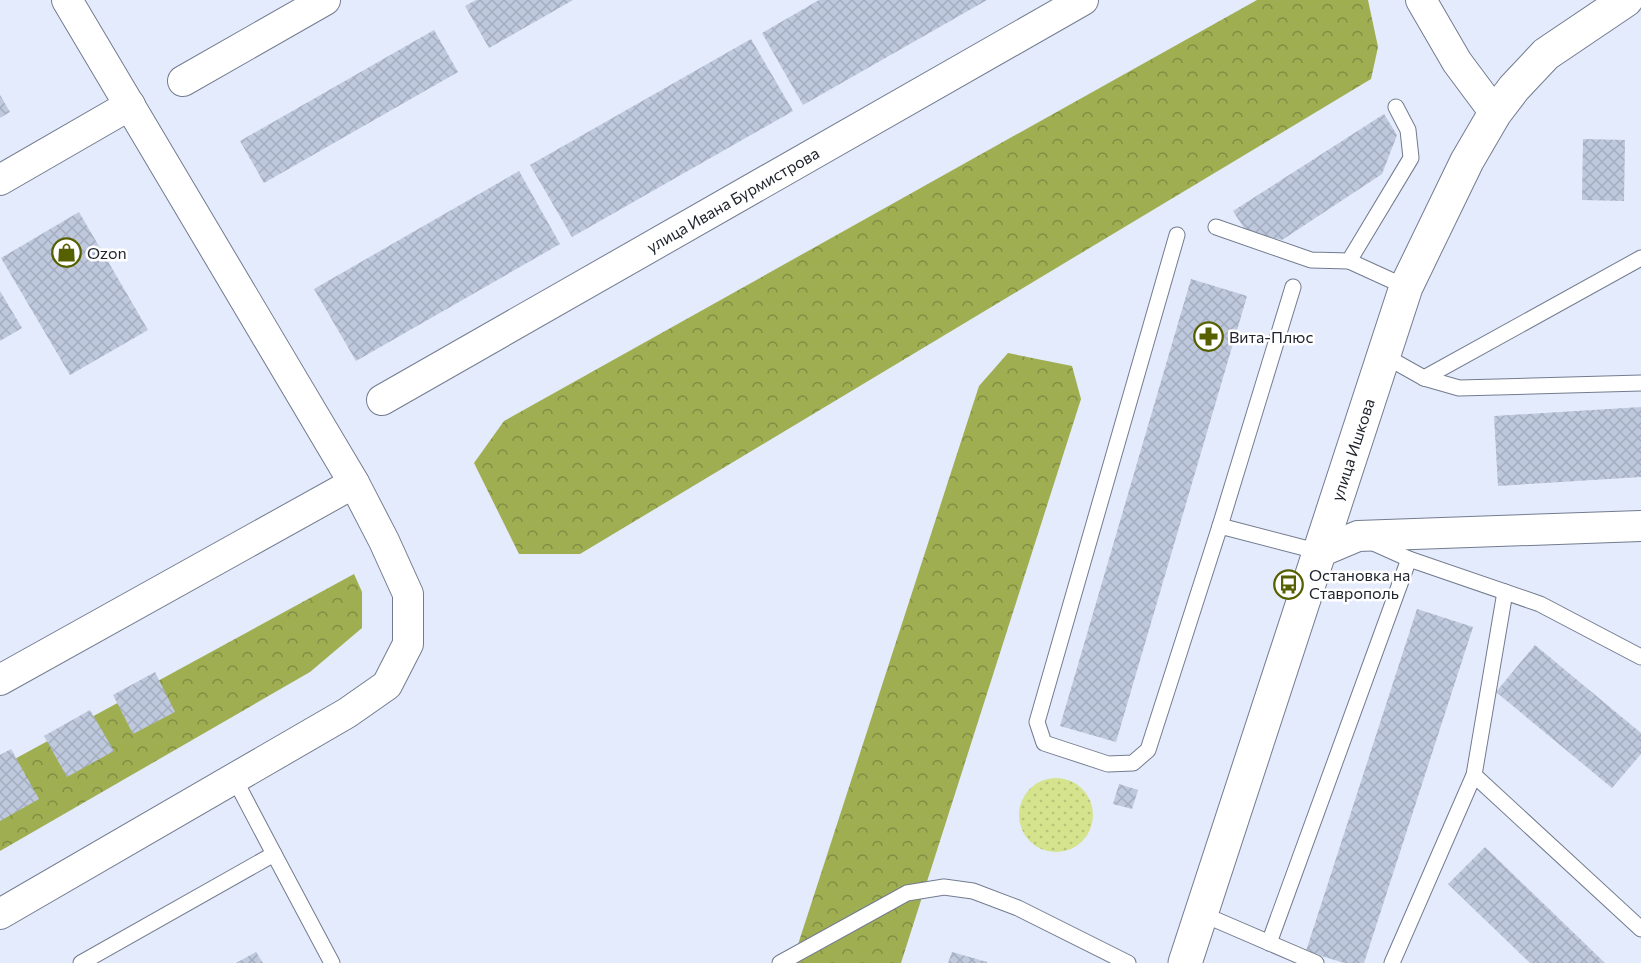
<svg xmlns="http://www.w3.org/2000/svg" width="1641" height="963" viewBox="0 0 1641 963" font-family="Commissioner,sans-serif">
	<defs>
		<pattern id="forest-crowns" width="20" height="18" patternUnits="userSpaceOnUse" patternTransform="scale(1.5)"><rect width="20" height="18" fill="#9fae51"/><path d="M2 6a3 3 0 1 1 6 0M12 15a3 3 0 1 1 6 0" fill="none" stroke="#818d43"/></pattern>
		<pattern id="park-dots" width="8" height="8" patternUnits="userSpaceOnUse" patternTransform="scale(1.5)"><rect width="8" height="8" fill="#d4e38c"/><path d="M2 2h.1M6 6h.1" fill="none" stroke="#b6c379" stroke-width="1.8" stroke-linecap="round"/></pattern>
		<pattern id="building-cross-hatch" width="8" height="8" patternUnits="userSpaceOnUse" patternTransform="scale(1.5)"><rect width="8" height="8" fill="#bfc9de"/><path d="M0 0l8 8M0 8l8-8" fill="none" stroke="#a4acbf"/></pattern>
	</defs>
	<rect width="100%" height="100%" fill="#e3ebfc"/>
	<g fill="url(#forest-crowns)">
		<path d="M1257 0H1368L1378 47 1371 79 580 554H519L474 463 504 421Z"/>
		<path d="M1008 353 1072 366 1081 399 901 963H792L979 386Z"/>
		<path d="M354 574 362 592V628L310 672 0 851V767Z"/>
	</g>
	<circle fill="url(#park-dots)" cx="1056" cy="815" r="37"/>
	<g fill="url(#building-cross-hatch)">
		<path d="M476 0H573L489 48 465 6Z"/>
		<path d="M819 0H987L803 105 762 33Z"/>
		<path d="M434 30 458 72 264 183 240 141Z"/>
		<path d="M751 39 793 111 572 237 530 165Z"/>
		<path d="M0 95 10 112 0 118Z"/>
		<path d="M1384 114 1397 135 1382 174 1282 240 1246 231 1233 211Z"/>
		<path d="M1583 139 1625 140 1624 201 1582 200Z"/>
		<path d="M519 171 560 244 356 361 314 289Z"/>
		<path d="M79 212 148 330 70 375 1 258Z"/>
		<path d="M1191 279 1247 296 1116 742 1060 726Z"/>
		<path d="M0 291 22 328 0 341Z"/>
		<path d="M1641 407V477L1498 486 1494 416Z"/>
		<path d="M1417 609 1473 627 1364 963H1344L1306 951Z"/>
		<path d="M1535 645 1641 733V754L1612 788 1496 692Z"/>
		<path d="M155 672 175 712 133 734 113 695Z"/>
		<path d="M90 710 114 751 67 777 44 736Z"/>
		<path d="M11 749 39 799 0 821V755Z"/>
		<path d="M1119 784 1138 790 1132 809 1113 804Z"/>
		<path d="M1485 847 1605 963H1530L1448 884Z"/>
		<path d="M256 952 263 963H236Z"/>
		<path d="M952 952 987 962V963H948Z"/>
	</g>
	<g fill="none" stroke-linecap="round" stroke-linejoin="round">
		<defs>
			<g id="lane">
				<path d="M1216 227 1311 260 1349 261 1406 287"/>
				<path d="M1177 235 1037 722 1044 743 1108 764 1133 763 1148 750 1220 526 1320 552"/>
				<path d="M1349 261 1411 158 1408 130 1396 107"/>
				<path d="M1383 355 1424 378 1459 388 1641 383"/>
				<path d="M1424 378 1641 258"/>
				<path d="M1220 526 1293 287"/>
				<path d="M1371 542 1409 559"/>
				<path d="M1474 775 1641 929"/>
				<path d="M234 778 274 854"/>
				<path d="M1200 913 1316 963"/>
				<path d="M1269 943 1409 559 1540 604 1641 657"/>
				<path d="M81 963 274 854 332 963"/>
				<path d="M780 963 907 893 944 887 973 891 1018 908 1128 963"/>
				<path d="M1392 963 1474 775 1505 592"/>
			</g>
			<g id="street">
				<path d="M1421 0 1457 62 1495 113"/>
				<path d="M183 81 325 0"/>
				<path d="M0 180 130 105"/>
				<path id="s1" d="M382 400 1083 0"/>
				<path d="M1320 552 1358 536 1641 526"/>
				<path d="M0 680 354 483"/>
				<path d="M0 914 347 713 387 685 408 644V594L384 541 354 483 67 0"/>
			</g>
			<g id="secondary">
				<path id="s2" d="M1185 963 1406 287 1467 161 1495 113 1514 88 1546 54 1626 0"/>
			</g>
		</defs>
		<use href="#lane" stroke="#737c8f" stroke-width="17"/>
		<use href="#street" stroke="#737c8f" stroke-width="32"/>
		<use href="#secondary" stroke="#737c8f" stroke-width="35"/>
		<use href="#lane" stroke="#fff" stroke-width="15"/>
		<use href="#street" stroke="#fff" stroke-width="30"/>
		<use href="#secondary" stroke="#fff" stroke-width="33"/>
	</g>
	<defs>
		<symbol id="shop-ring" viewBox="-11 -11 22 22"><circle r="9.5" fill="#fff" stroke="#566000" stroke-width="1.5"/><path d="M-5-2.5h2.3a2.7 3.5 0 0 1 5.4 0H5L5.5 6h-11ZM-1.5-2.5h3a1.5 2.3 0 0 0-3 0Z" fill="#566000"/></symbol>
		<symbol id="pharmacy-ring" viewBox="-11 -11 22 22"><circle r="9.5" fill="#fff" stroke="#566000" stroke-width="1.5"/><path d="M-2-6h4v4h4v4h-4v4h-4v-4h-4v-4h4Z" fill="#566000"/></symbol>
		<symbol id="bus-ring" viewBox="-11 -11 22 22"><circle r="9.5" fill="#fff" stroke="#566000" stroke-width="1.5"/><path d="M-5-6H5V4H4V6H2V4H-2V6H-4V4H-5ZM-3.5-4V0h7V-4ZM-3.5 1.2v1.5H-2V1.2ZM2 1.2v1.5H3.5V1.2Z" fill="#566000"/></symbol>
	</defs>
	<g fill-rule="evenodd">
		<use href="#shop-ring" x="50" y="236" width="33" height="33"/>
		<use href="#pharmacy-ring" x="1192" y="320" width="33" height="33"/>
		<use href="#bus-ring" x="1272" y="568" width="33" height="33"/>
	</g>
	<g text-anchor="middle" stroke-width="5" stroke-linejoin="round" paint-order="stroke">
		<g font-size="16" fill="#20242c" stroke="#fff">
			<text dy="6" stroke="none"><textPath href="#s1" startOffset="404">улица Ивана Бурмистрова</textPath></text>
			<text dy="6" stroke="none"><textPath href="#s2" startOffset="540">улица Ишкова</textPath></text>
		</g>
		<g font-size="16" fill="#20242c" stroke="#fff" text-anchor="start">
			<text x="87" y="259">Ozon</text>
			<text x="1229" y="343">Вита-Плюс</text>
			<text x="1309" y="581">Остановка на<tspan x="1309" dy="18">Ставрополь</tspan></text>
		</g>
	</g>
</svg>
